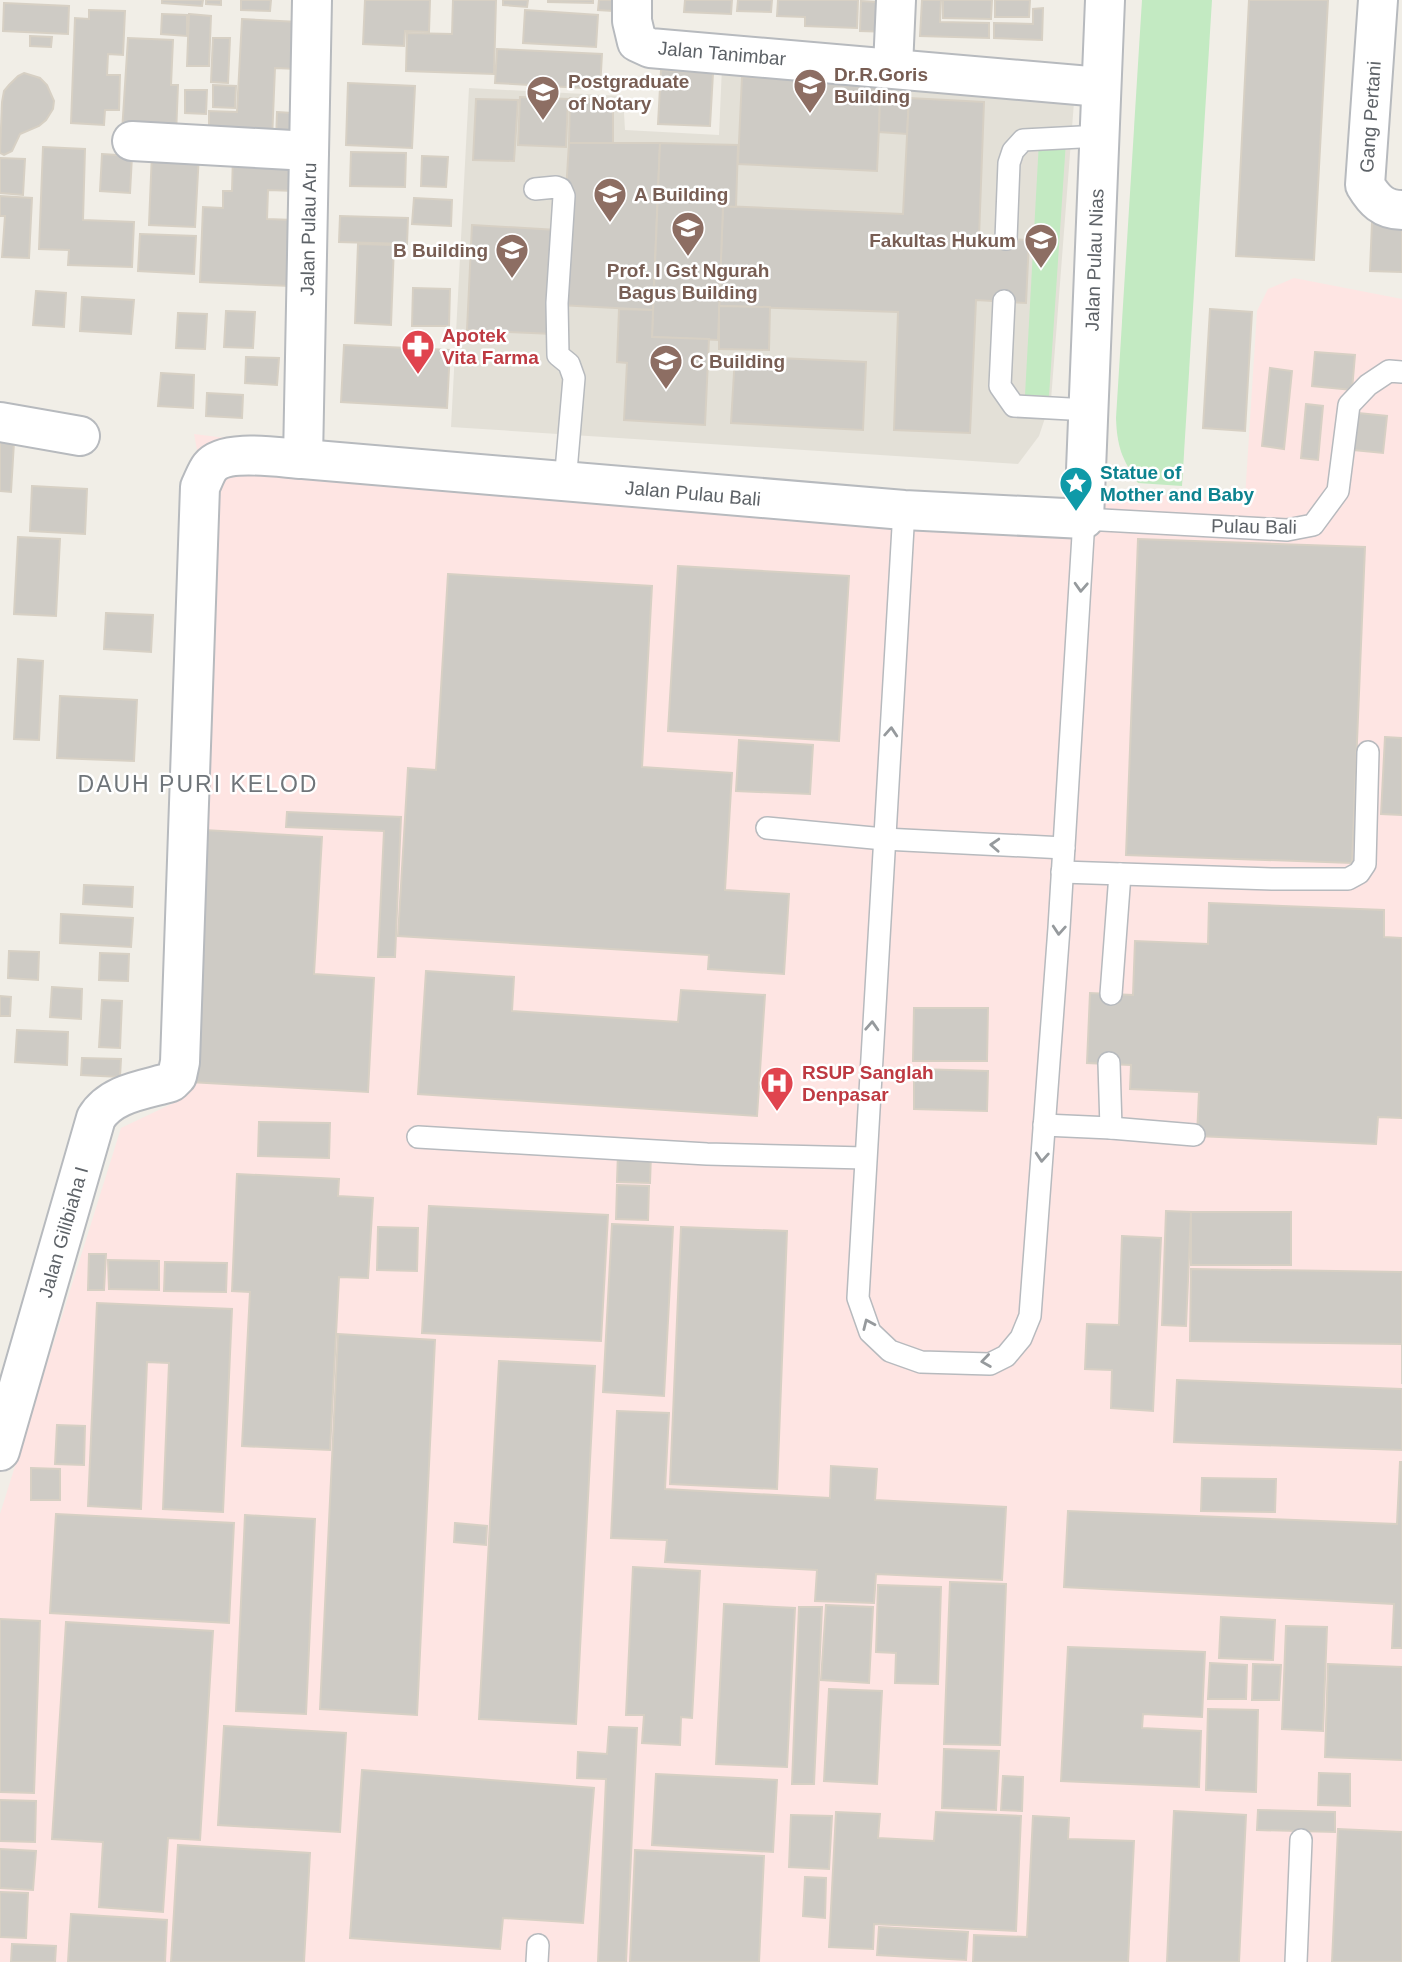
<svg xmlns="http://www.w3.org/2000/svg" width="1402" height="1962" viewBox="0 0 1402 1962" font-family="Helvetica,sans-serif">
	<rect width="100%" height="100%" fill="#f1eee7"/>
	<path fill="#e3e0d7" d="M722 67 1074 102 1051 400 1039 436 1018 464 451 427 469 88 623 96 625 130 719 135Z"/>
	<path fill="#fee5e3" d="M1294 278 1402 299V1962H0V1514L121 1128 184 1098 218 561 194 434 449 466 973 503 1131 495 1245 498 1257 311 1268 289Z"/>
	<g fill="#c3eac2">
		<path d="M1142 0H1212L1182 486 1138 483C1122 459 1117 447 1116 418Z"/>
		<path d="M1039 141H1066L1049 396 1025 395Z"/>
	</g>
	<g fill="#cecbc5" stroke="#d7d0c4" stroke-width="2">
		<path d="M162 0H203L202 6 162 3Z"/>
		<path d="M206 0H221V5L206 4Z"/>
		<path d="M241 0H271L270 11 241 10Z"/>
		<path d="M365 0H430L429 32 405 31 404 46 363 44Z"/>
		<path d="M453 0H496L494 74 406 71 407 33 452 34Z"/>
		<path d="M503 0H528L527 7 503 5Z"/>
		<path d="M548 0H593V3L548 2Z"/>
		<path d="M599 0H629V12L598 10Z"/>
		<path d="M685 0H732L731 14 684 12Z"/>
		<path d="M738 0H772L771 12 737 11Z"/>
		<path d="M778 0H858L857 28 805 26V17L777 16Z"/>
		<path d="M922 0H941L940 22 989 23V38L920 36Z"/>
		<path d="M943 0H992L991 19 943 18Z"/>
		<path d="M995 0H1030L1029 17H995Z"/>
		<path d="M1249 0H1328L1314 260 1236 256Z"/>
		<path d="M861 1 893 3 891 32 860 31Z"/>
		<path d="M4 3 69 6 68 34 3 31Z"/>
		<path d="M1043 8 1042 40 994 38V23L1033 24V9Z"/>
		<path d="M89 10 125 11 123 55 108 54 107 75H120L119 110H105L104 125 71 123 75 18 89 19Z"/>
		<path d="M525 10 598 15 596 47 523 43Z"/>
		<path d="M162 14 187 15V36L161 34Z"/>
		<path d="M189 14 211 16 209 66H187Z"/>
		<path d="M242 19 299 22 297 69 275 68 272 140 209 137V111L237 112Z"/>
		<path d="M30 36 52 37 51 47 30 46Z"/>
		<path d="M128 38 173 40 171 85H178L176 135 122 132Z"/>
		<path d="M213 38H230L228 83 211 82Z"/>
		<path d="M497 49 602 54 600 89 495 83Z"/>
		<path d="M661 70 713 73 710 126 658 124Z"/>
		<path d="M24 73 40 78 47 85 54 101 53 109 46 120 39 126 20 134 12 151 4 155 0 153 2 102 4 91 9 85 18 76Z"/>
		<path d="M742 77 881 83 877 171 738 164Z"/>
		<path d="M348 83 415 86 412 148 346 145Z"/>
		<path d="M213 85 236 86 235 108 213 107Z"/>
		<path d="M185 90H207L206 114 185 113Z"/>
		<path d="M520 97 568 99 566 147 518 145Z"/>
		<path d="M880 97 909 98 907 134 879 132Z"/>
		<path d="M570 98 613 100V143H569Z"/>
		<path d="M909 98 984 102 979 238 1029 240 1026 303 976 300 970 433 894 430 898 312 719 306 723 206 903 214Z"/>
		<path d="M476 99 518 100 514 161 473 160Z"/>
		<path d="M277 112 307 114 306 143 276 142Z"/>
		<path d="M569 143H660L653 310 559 305Z"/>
		<path d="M660 143 738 145 736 207 723 206 718 340 652 337Z"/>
		<path d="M43 147 85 149 83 220 134 222 132 267 68 265 69 250 39 249Z"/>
		<path d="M152 152 199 154 195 227 149 225Z"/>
		<path d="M351 152 406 153 405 187 350 186Z"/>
		<path d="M102 154 132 156 130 193 100 191Z"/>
		<path d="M233 155 297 158 295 191 268 190 267 219 293 220 290 286 200 282 203 207 223 208V191H232Z"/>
		<path d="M422 156 448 157 446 187 421 186Z"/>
		<path d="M0 158 25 159 23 195 0 193Z"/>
		<path d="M0 196 32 198 29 258 2 257 5 216H0Z"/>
		<path d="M414 198 452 200 451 226 412 224Z"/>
		<path d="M340 216 408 218 407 244 339 242Z"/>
		<path d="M1372 222 1402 223V272L1370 271Z"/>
		<path d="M472 225 557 230 553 334 467 330Z"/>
		<path d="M140 234 196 236 194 274 138 271Z"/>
		<path d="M358 244 394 245 391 325 355 323Z"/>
		<path d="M413 288 450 289 449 326H412Z"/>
		<path d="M36 291 66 293 64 327 33 325Z"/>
		<path d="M82 297 134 300 131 334 80 331Z"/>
		<path d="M719 306 770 307 769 350 719 349Z"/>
		<path d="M619 309 653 310 652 337 709 339 705 425 624 420 627 363 617 362Z"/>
		<path d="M1210 309 1252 312 1245 431 1203 428Z"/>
		<path d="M226 311 255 312 253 348 224 347Z"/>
		<path d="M178 313 207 314 205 349 176 348Z"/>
		<path d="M344 345 450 350 447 408 341 402Z"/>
		<path d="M1315 352 1355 355 1352 390 1312 386Z"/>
		<path d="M735 356 866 362 863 430 731 423Z"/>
		<path d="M246 357 279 358 277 385 245 383Z"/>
		<path d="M1270 368 1292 371 1284 449 1262 446Z"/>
		<path d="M161 373 194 375 193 408 158 406Z"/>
		<path d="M207 393 243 395 242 418 206 416Z"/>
		<path d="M1306 404 1323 406 1318 460 1301 458Z"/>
		<path d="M1358 413 1387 416 1383 453 1354 450Z"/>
		<path d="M0 441 14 442 11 492 0 491Z"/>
		<path d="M32 486 87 489 85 534 30 531Z"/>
		<path d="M18 537 60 539 56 616 14 614Z"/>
		<path d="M1138 539 1365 547 1352 863 1126 855Z"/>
		<path d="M678 566 849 576 839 741 668 731Z"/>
		<path d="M448 574 652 586 642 767 732 773 725 890 789 894 784 974 708 969 709 955 398 936 408 768 436 770Z"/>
		<path d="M106 613 153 615 151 652 104 649Z"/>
		<path d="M18 659 43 661 39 740 14 739Z"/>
		<path d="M60 696 137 700 134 761 57 758Z"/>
		<path d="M1385 737 1402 738V815L1381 814Z"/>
		<path d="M739 740 813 745 810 794 736 791Z"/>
		<path d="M287 812 401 817 395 957H378L384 831 286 827Z"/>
		<path d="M204 830 322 837 314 974 374 978 368 1092 190 1082Z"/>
		<path d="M84 885 133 887 132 907 83 904Z"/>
		<path d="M1209 903 1384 910V937L1402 938V1118L1378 1117 1376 1144 1197 1136 1199 1092 1130 1089 1131 1065 1087 1063 1090 993 1133 995 1135 941 1208 944Z"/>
		<path d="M61 914 133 918 131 947 60 943Z"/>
		<path d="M9 951 39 952 38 980 8 978Z"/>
		<path d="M100 953 129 954 128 981 99 980Z"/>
		<path d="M426 971 514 977 512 1011 678 1022 681 990 765 995 757 1116 418 1094Z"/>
		<path d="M52 987 82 989 81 1019 50 1017Z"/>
		<path d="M0 996 11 997 10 1016H0Z"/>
		<path d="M102 1000 122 1001 120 1048 99 1047Z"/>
		<path d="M914 1008H988L987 1061H913Z"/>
		<path d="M17 1030 68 1032 67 1065 15 1062Z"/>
		<path d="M82 1058 121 1059 120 1077 81 1075Z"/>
		<path d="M914 1069 988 1071 987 1111 914 1109Z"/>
		<path d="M259 1122 330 1123 329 1158 258 1156Z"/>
		<path d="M618 1153 651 1154 650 1183 617 1182Z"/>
		<path d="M237 1174 339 1179 338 1196 373 1198 368 1278 339 1277 330 1450 242 1446 250 1292 232 1291Z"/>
		<path d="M617 1185 649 1186 648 1220 616 1219Z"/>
		<path d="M429 1206 608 1215 601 1341 422 1333Z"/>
		<path d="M1166 1211 1191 1212 1186 1326 1162 1325Z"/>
		<rect x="1191" y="1212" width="100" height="53"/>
		<path d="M612 1224 673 1227 664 1396 603 1392Z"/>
		<path d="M378 1227 418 1228 417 1271 377 1270Z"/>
		<path d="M681 1227 787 1231 777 1489 670 1484Z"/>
		<path d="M1122 1236 1161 1238 1153 1411 1111 1408 1112 1370 1085 1369 1087 1324 1119 1325Z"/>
		<path d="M89 1254H106L104 1290H88Z"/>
		<path d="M108 1260 159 1261V1290L109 1289Z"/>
		<path d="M165 1262 227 1263 226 1292 164 1291Z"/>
		<path d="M1191 1269 1402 1272V1384V1344L1190 1341Z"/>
		<path d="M97 1303 232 1309 223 1512 163 1509 169 1363 147 1362 141 1509 88 1506Z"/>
		<path d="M338 1334 435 1340 417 1715 320 1709Z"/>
		<path d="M499 1361 595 1366 576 1724 479 1719Z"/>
		<path d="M1177 1380 1402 1389V1450L1174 1442Z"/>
		<path d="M617 1411 669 1413 665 1489 830 1498 831 1466 877 1469 875 1500 1006 1507 1002 1580 876 1574 874 1603 815 1601 817 1570 665 1562 667 1540 611 1538Z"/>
		<path d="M57 1425 85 1426 84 1465 55 1464Z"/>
		<path d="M1400 1462H1402V1648H1392L1394 1604 1064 1587 1068 1511 1397 1524Z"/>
		<path d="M31 1468 60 1469V1500H31Z"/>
		<path d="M1202 1478 1276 1479 1275 1512 1201 1511Z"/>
		<path d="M56 1514 234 1523 229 1623 50 1613Z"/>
		<path d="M245 1515 315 1519 306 1714 236 1711Z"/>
		<path d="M455 1523 487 1526 486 1545 454 1542Z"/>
		<path d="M633 1567 700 1571 692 1718 681 1717 680 1745 642 1743 644 1715H626Z"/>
		<path d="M950 1582 1006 1584 1000 1745 944 1744Z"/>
		<path d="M878 1585 941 1587 938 1684 895 1683 896 1653 876 1652Z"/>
		<path d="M724 1604 795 1608 787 1767 716 1764Z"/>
		<path d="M826 1605 873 1607 869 1683 821 1680Z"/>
		<path d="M799 1607H822L814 1784H792Z"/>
		<path d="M1221 1617 1275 1620 1273 1660 1219 1658Z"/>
		<path d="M0 1619 40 1621 34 1793 0 1792Z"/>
		<path d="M66 1622 213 1631 200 1840 168 1838 163 1912 99 1907 103 1842 52 1839Z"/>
		<path d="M1286 1626 1327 1627 1323 1731 1282 1729Z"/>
		<path d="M1068 1647 1205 1652 1202 1717 1143 1714 1142 1728 1201 1731 1199 1787 1061 1781Z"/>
		<path d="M1210 1663 1247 1665 1246 1699H1208Z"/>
		<path d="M1253 1664 1281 1665 1279 1700H1252Z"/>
		<path d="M1328 1664 1402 1667V1760L1325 1757Z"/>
		<path d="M829 1689 882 1691 877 1784 824 1781Z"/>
		<path d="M1208 1709 1258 1710 1256 1792 1206 1790Z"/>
		<path d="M224 1726 346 1733 340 1832 218 1825Z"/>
		<path d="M609 1727 637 1728 626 1962H598L606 1779 577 1778 578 1752 607 1754Z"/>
		<path d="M944 1749 999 1751 996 1810 942 1808Z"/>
		<path d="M362 1770 594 1788 583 1923 503 1918 500 1949 350 1938Z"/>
		<path d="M1319 1773 1350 1774V1806L1318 1805Z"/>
		<path d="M656 1774 777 1780 773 1852 652 1845Z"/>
		<path d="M1003 1776 1023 1777 1022 1811 1001 1810Z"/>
		<path d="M0 1800 36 1801 35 1842 0 1841Z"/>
		<path d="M1258 1810 1335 1812V1832L1257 1830Z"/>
		<path d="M1174 1811 1246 1815 1239 1962H1167Z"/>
		<path d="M836 1812 880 1814 878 1838 934 1841 936 1812 1021 1816 1016 1931 874 1924 873 1949 829 1947Z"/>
		<path d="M791 1815 832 1816 829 1869 789 1867Z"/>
		<path d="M1033 1816 1069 1818 1068 1839 1134 1841 1128 1962H973L974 1935 1027 1937Z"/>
		<path d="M1338 1829 1402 1832V1962H1332Z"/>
		<path d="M178 1845 310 1853 304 1962H171Z"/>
		<path d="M0 1849 36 1851 33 1890 0 1888Z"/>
		<path d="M635 1850 764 1856 759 1962H630Z"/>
		<path d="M805 1877 826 1878 825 1918 803 1916Z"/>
		<path d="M0 1892 28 1893 26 1938 0 1937Z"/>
		<path d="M71 1914 167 1920 165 1962H68Z"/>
		<path d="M879 1927 968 1932 966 1960 877 1955Z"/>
		<path d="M12 1944 56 1946 55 1962H11Z"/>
	</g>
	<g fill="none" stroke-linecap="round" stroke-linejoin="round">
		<defs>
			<g id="service">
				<path d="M535 189 556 187 561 189 564 196 557 303 558 355 569 364 574 378 565 483"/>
				<path d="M1006 239 1009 163 1013 151 1023 140 1100 136"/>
				<path d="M1004 301 1000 386 1014 406 1088 410"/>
				<path d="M904 510 858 1298 870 1332 890 1351 921 1362 990 1364 1006 1356 1021 1338 1030 1316 1059 928 1084 519 1287 530 1313 525 1338 491 1349 405 1368 385 1389 371 1402 372"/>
				<path d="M767 828 884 839 1064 848"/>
				<path d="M1062 872 1272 879H1348L1359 873 1365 864 1368 752"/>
				<path d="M1111 994 1120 874"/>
				<path d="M1109 1063 1111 1128"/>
				<path d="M1044 1125 1111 1128 1194 1135"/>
				<path d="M418 1137 707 1154 865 1158"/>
				<path d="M537 1962 538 1945"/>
				<path d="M1296 1962 1301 1840"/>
			</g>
			<g id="minor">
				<path d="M632 0V21L637 42 650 48 1101 87"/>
				<path d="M1378 0 1365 185C1374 200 1383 210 1402 210"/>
				<path d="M893 67 896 0"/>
				<path d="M132 141 309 151"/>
				<path d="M0 422 80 436"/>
				<path d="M303 459 312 0"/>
				<path d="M0 1451 96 1118C111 1093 144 1090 171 1082L177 1076 180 1062 200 487C203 481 206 472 210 467 225 448 281 458 303 459L904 510 1084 519 1105 0"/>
			</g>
		</defs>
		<use href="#service" stroke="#b7babe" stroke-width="24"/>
		<use href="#minor" stroke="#b7babe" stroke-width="42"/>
		<use href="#service" stroke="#fff" stroke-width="21"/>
		<use href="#minor" stroke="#fff" stroke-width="38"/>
	</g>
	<defs><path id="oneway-chevron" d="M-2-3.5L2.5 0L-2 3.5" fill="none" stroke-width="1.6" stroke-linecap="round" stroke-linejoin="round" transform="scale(1.75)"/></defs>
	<g stroke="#969a9d">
		<use href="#oneway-chevron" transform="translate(1081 587) rotate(93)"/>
		<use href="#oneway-chevron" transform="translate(891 732) rotate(-86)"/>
		<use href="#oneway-chevron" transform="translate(995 845) rotate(-177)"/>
		<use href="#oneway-chevron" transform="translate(1059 930) rotate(94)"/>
		<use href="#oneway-chevron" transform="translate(872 1026) rotate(-87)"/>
		<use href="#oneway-chevron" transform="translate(1042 1157) rotate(94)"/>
		<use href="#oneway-chevron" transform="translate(868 1324) rotate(-114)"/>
		<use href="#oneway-chevron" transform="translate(986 1361) rotate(172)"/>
	</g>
	<defs>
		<symbol id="university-pin" viewBox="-11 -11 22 30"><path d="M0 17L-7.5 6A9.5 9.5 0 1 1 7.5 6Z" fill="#8d6e63" stroke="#fff"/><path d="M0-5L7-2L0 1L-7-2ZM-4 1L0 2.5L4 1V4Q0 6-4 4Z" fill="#fff"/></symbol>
		<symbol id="pharmacy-pin" viewBox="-11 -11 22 30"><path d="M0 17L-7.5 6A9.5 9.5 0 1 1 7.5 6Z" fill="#e0444e" stroke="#fff"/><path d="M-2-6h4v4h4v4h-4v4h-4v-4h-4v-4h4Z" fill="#fff"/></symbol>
		<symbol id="sight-pin" viewBox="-11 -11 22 30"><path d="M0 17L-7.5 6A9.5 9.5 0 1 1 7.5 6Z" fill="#0f9aa8" stroke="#fff"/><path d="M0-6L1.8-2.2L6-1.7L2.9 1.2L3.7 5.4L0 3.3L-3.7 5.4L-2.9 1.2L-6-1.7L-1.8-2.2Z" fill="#fff"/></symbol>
		<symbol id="hospital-pin" viewBox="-11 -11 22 30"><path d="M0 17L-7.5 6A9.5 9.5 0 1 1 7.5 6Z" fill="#e0444e" stroke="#fff"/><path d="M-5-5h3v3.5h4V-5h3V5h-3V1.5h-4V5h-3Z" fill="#fff"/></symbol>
	</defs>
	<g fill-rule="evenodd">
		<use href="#university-pin" x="791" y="66" width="38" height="52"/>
		<use href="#university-pin" x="524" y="73" width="38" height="52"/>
		<use href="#university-pin" x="591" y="175" width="38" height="52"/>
		<use href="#university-pin" x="669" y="209" width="38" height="52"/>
		<use href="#university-pin" x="1022" y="221" width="38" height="52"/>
		<use href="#university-pin" x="493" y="231" width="38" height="52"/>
		<use href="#pharmacy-pin" x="399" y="327" width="38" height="52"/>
		<use href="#university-pin" x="647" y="342" width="38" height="52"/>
		<use href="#sight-pin" x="1057" y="464" width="38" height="52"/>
		<use href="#hospital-pin" x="758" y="1064" width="38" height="52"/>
	</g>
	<g text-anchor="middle" stroke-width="5" stroke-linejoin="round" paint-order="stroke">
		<g font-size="19" fill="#5e6368" stroke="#fff">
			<text transform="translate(722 53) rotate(5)" y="7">Jalan Tanimbar</text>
			<text transform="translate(1370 117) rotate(-86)" y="7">Gang Pertani</text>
			<text transform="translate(308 229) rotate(-89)" y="7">Jalan Pulau Aru</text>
			<text transform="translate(1094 260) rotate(-88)" y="7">Jalan Pulau Nias</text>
			<text transform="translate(693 493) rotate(5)" y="7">Jalan Pulau Bali</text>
			<text transform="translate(1254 526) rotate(1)" y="7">Pulau Bali</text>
			<text transform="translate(63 1232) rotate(-74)" y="7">Jalan Gilibiaha I</text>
		</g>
		<g font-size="19" font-weight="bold" fill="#785e54" stroke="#fff" text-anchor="start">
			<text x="834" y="81">Dr.R.Goris<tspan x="834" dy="22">Building</tspan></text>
			<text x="568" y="88">Postgraduate<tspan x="568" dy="22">of Notary</tspan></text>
			<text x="634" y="201">A Building</text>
			<text x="1016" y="247" text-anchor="end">Fakultas Hukum</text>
			<text x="488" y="257" text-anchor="end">B Building</text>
			<text x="688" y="277" text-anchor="middle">Prof. I Gst Ngurah<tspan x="688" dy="22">Bagus Building</tspan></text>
			<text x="690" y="368">C Building</text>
		</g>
		<g font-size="19" font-weight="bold" fill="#be3a42" stroke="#fff" text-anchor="start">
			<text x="442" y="342">Apotek<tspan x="442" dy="22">Vita Farma</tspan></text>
			<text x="802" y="1079">RSUP Sanglah<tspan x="802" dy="22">Denpasar</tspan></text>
		</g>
		<g font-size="19" font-weight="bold" fill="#0d838f" stroke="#fff" text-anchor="start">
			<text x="1100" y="479">Statue of<tspan x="1100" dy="22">Mother and Baby</tspan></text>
		</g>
		<g font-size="23" letter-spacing="2" fill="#6f757a" stroke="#fff">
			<text x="198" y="792">DAUH PURI KELOD</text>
		</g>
	</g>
</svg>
